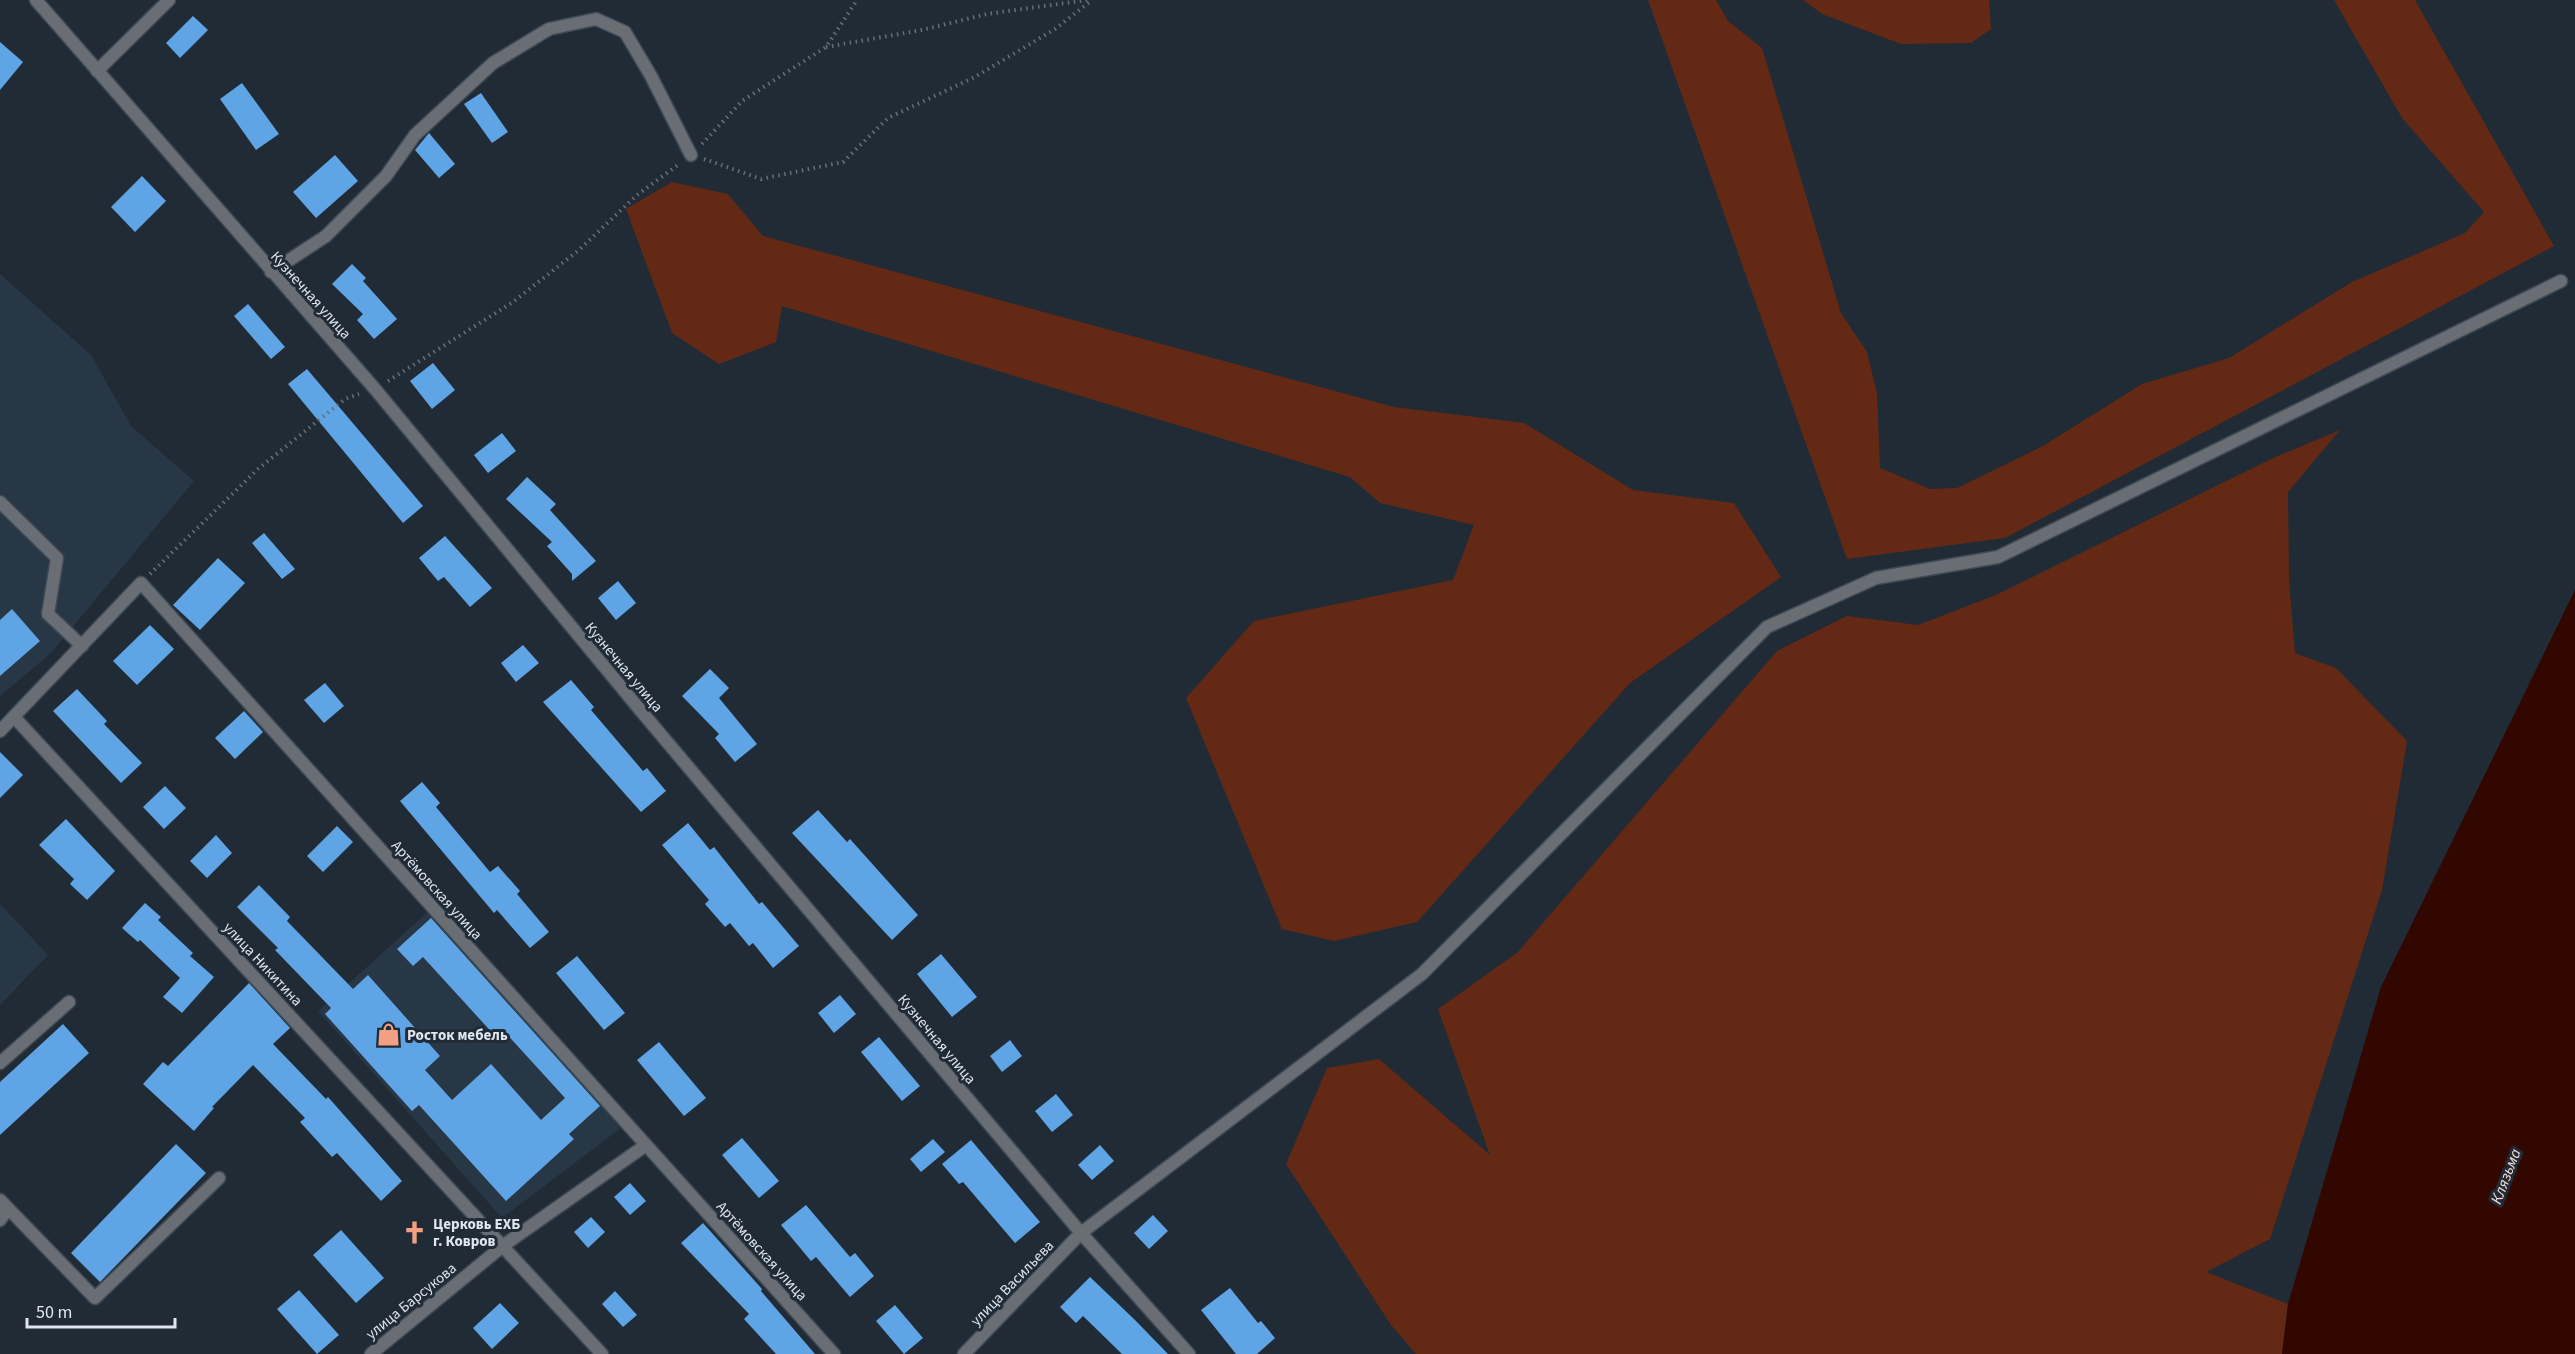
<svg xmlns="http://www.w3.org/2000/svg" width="2575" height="1354" viewBox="0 0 2575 1354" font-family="'Source Sans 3',sans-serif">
	<rect width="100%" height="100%" fill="#202b36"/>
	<g fill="#273746">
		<path d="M0 274 91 355 131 426 194 481 51 653 0 696Z"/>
		<path d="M0 904 48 955 0 1005Z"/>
		<path d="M431 909 621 1128 502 1218 318 1011Z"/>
	</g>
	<g fill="#642914">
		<path d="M1648 0H1716L1728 21 1762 48 1841 313 1867 352 1877 393 1880 468 1930 489 1957 488 2043 446 2142 384 2229 358 2352 282 2465 233 2484 212 2402 118 2334 0H2415L2554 246 2005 538 1847 559Z"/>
		<path d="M1803 0H1989L1991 29 1971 43 1901 44 1822 14Z"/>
		<path d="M672 182 728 194 763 236 1394 407 1524 423 1633 490 1734 503 1781 577 1630 683 1417 922 1334 941 1282 929 1186 698 1254 621 1453 580 1474 525 1380 503 1350 477 782 306 776 342 719 364 672 333 626 209Z"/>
		<path d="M2340 430 2288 492 2289 581 2295 653 2336 668 2407 741 2382 890 2270 1239 2206 1272 2288 1304 2282 1354H1416L1391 1325 1286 1164 1327 1068 1379 1059 1490 1155 1438 1009 1518 952 1777 651 1847 616 1918 625 1996 595 2271 459Z"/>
	</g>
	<path fill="#310700" d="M2575 590V1354H2282L2288 1304 2381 987Z"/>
	<g fill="#5fa5e5">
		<path d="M193 16 208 30 180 58 166 43Z"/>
		<path d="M0 42 23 62 0 90Z"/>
		<path d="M242 83 279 134 256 150 220 99Z"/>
		<path d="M481 93 508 132 492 143 464 104Z"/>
		<path d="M429 133 455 164 439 178 415 150Z"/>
		<path d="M335 155 358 181 316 218 293 192Z"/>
		<path d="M142 176 166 201 135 232 111 207Z"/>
		<path d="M352 264 366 278 363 281 397 319 374 339 357 320 363 314 332 284Z"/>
		<path d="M248 304 285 347 271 359 234 316Z"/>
		<path d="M433 363 455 390 432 409 410 381Z"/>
		<path d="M307 369 423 506 403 523 288 384Z"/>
		<path d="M502 433 516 451 488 473 474 455Z"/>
		<path d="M527 477 556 504 550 510 596 561 572 581V574L547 546 552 542 506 499Z"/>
		<path d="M264 533 295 569 282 579 252 543Z"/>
		<path d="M445 536 492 588 470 607 444 577 438 581 419 558Z"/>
		<path d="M218 558 245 583 200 630 173 605Z"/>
		<path d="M618 581 636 603 616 620 598 598Z"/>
		<path d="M12 609 40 641 0 676V620Z"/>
		<path d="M150 625 174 649 137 685 113 661Z"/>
		<path d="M523 645 539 663 516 682 501 663Z"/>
		<path d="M710 669 729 688 719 698 757 744 735 762 715 738 719 734 682 696Z"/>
		<path d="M571 680 594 707 591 710 643 771 647 768 666 791 641 812 543 702Z"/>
		<path d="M325 683 344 706 324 723 304 700Z"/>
		<path d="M77 689 107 721 104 724 142 763 121 783 53 711Z"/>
		<path d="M244 711 263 732 235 759 215 738Z"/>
		<path d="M0 752 23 775 0 798Z"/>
		<path d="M422 782 440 803 436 807 490 872 498 866 520 891 517 894 549 932 530 948 497 910 494 913 400 801Z"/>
		<path d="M165 786 186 808 164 829 143 807Z"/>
		<path d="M818 810 847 842 850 839 918 915 892 940 792 833Z"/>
		<path d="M66 819 115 871 87 900 70 884 74 879 39 845Z"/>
		<path d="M688 823 710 850 714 847 759 904 762 902 799 946 773 968 753 943 749 946 730 923 725 927 705 904 709 900 662 845Z"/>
		<path d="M337 826 353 842 323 872 307 856Z"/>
		<path d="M216 835 232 853 207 878 190 861Z"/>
		<path d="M259 885 290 917 287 921 353 989 368 975 440 1056 425 1070 452 1100 491 1064 541 1120 565 1098 504 1031 497 1038 423 957 413 966 397 949 431 918 600 1106 569 1134 574 1139 506 1201 419 1105 412 1111 325 1014 331 1008 275 950 278 948 237 907Z"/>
		<path d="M145 903 161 917 158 920 193 953 190 956 214 977 182 1013 163 997 180 978 140 940 138 942 122 928Z"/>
		<path d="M941 954 977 997 952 1017 917 974Z"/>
		<path d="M577 956 625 1013 604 1030 556 973Z"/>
		<path d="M249 983 290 1028 273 1044 326 1099 328 1097 402 1181 381 1201 337 1153 332 1157 300 1122 305 1118 253 1065 212 1107 214 1108 194 1131 143 1084 163 1062 168 1066Z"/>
		<path d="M840 995 856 1014 834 1033 818 1013Z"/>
		<path d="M63 1024 89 1053 0 1135V1082Z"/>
		<path d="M879 1037 920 1086 902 1101 861 1052Z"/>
		<path d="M1010 1040 1022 1056 1002 1072 990 1056Z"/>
		<path d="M659 1042 706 1098 684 1116 637 1060Z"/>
		<path d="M1056 1094 1073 1115 1052 1132 1035 1111Z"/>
		<path d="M742 1138 779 1181 759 1198 722 1155Z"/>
		<path d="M933 1139 945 1152 921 1172 910 1159Z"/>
		<path d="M971 1140 1040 1222 1015 1243 963 1182 959 1184 942 1164Z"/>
		<path d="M176 1144 206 1173 100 1282 71 1253Z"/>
		<path d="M1100 1145 1114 1161 1092 1180 1078 1165Z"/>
		<path d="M630 1183 646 1201 630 1215 614 1197Z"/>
		<path d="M806 1205 850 1257 855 1253 874 1276 850 1297 816 1257 811 1261 781 1225Z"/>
		<path d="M1153 1215 1168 1231 1149 1249 1134 1233Z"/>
		<path d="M591 1217 605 1232 588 1248 574 1232Z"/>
		<path d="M703 1223 762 1289 761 1291 815 1354H776L744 1319 749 1314 681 1243Z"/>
		<path d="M341 1230 384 1278 356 1303 313 1255Z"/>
		<path d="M1090 1277 1135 1320 1168 1354H1122L1083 1316 1076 1323 1060 1307Z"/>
		<path d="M1230 1288 1258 1323 1261 1321 1275 1338 1257 1354H1236L1201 1310Z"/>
		<path d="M299 1290 339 1335 317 1354 277 1309Z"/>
		<path d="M615 1291 637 1315 623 1327 602 1304Z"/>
		<path d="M500 1303 519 1323 492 1349 473 1328Z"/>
		<path d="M895 1305 923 1338 904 1354 876 1321Z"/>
	</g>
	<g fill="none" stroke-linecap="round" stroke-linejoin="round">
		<defs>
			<g id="service">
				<path d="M97 71 169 0"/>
				<path d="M271 272 326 236 386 176 415 135 493 63 549 29 596 19 625 32 651 76 691 155"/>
				<path d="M0 502 57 558 48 614 82 646"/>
				<path d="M0 1063 69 1002"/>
				<path d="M0 1200 95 1298 219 1178"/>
				<path d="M0 1220 8 1209"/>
			</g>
			<g id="minor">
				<path d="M36 0 375 389 641 711 1081 1233 1189 1354"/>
				<path d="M15 718 602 1354"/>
				<path d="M0 731 141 583 834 1354"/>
				<path d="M371 1354 504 1245 646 1145"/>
				<path d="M964 1354 1081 1233 1422 974 1767 627 1876 578 1998 557 2561 281"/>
			</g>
		</defs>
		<use href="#service" stroke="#3f4953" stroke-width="15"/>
		<use href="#minor" stroke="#3f4953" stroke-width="15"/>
		<g stroke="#67707a" stroke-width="4" stroke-dasharray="1.5 4.5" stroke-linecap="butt">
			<path d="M826 47 922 30 987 14 1087 0"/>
			<path d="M702 144 742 101 826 47 857 0"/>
			<path d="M704 159 761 179 843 162 888 118 975 77 1055 29 1092 0"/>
			<path d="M388 381 513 302 579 250 637 195 679 164"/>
			<path d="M150 574 258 469 345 399 359 394"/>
		</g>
		<use href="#service" stroke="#696e74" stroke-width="12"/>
		<use href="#minor" stroke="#696e74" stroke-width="12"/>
	</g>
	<defs>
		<symbol id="shop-bare" viewBox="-9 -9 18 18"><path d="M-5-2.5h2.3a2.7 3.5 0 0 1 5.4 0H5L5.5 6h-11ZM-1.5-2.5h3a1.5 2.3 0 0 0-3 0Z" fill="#f39f83" stroke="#202b36" stroke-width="2.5" paint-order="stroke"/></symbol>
		<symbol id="church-bare" viewBox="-9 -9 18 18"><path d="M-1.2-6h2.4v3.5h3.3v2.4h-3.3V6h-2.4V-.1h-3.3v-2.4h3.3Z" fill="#f39f83" stroke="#202b36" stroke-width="2.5" paint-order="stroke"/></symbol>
	</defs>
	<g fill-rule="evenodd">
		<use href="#shop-bare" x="372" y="1018" width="33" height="33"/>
		<use href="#church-bare" x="398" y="1216" width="33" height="33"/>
	</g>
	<g text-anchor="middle" stroke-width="6" stroke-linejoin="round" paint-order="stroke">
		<g font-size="15" fill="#dfe6ee" stroke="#202b36">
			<text transform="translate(311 295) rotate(48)" y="5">Кузнечная улица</text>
			<text transform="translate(624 667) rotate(50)" y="5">Кузнечная улица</text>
			<text transform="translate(437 890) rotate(48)" y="5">Артёмовская улица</text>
			<text transform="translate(263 964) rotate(47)" y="5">улица Никитина</text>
			<text transform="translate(937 1039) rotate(50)" y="5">Кузнечная улица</text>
			<text transform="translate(762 1251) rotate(48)" y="5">Артёмовская улица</text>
			<text transform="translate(1012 1283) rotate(-46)" y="5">улица Васильева</text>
			<text transform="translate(411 1301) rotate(-39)" y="5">улица Барсукова</text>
		</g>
		<g font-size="15" font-weight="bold" fill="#dfe6ee" stroke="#202b36" text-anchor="start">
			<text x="407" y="1040">Росток мебель</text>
			<text x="433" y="1229">Церковь ЕХБ<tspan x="433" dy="17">г. Ковров</tspan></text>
		</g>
		<g font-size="16" font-style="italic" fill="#f2d9d1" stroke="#202b36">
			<text transform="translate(2505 1176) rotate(-69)" y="6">Клязьма</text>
		</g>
	</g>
	<path d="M27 1318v9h148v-9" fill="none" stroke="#dfe6ee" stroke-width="3"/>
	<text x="36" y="1318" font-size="18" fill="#dfe6ee" stroke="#202b36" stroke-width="4.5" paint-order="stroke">50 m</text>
</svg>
